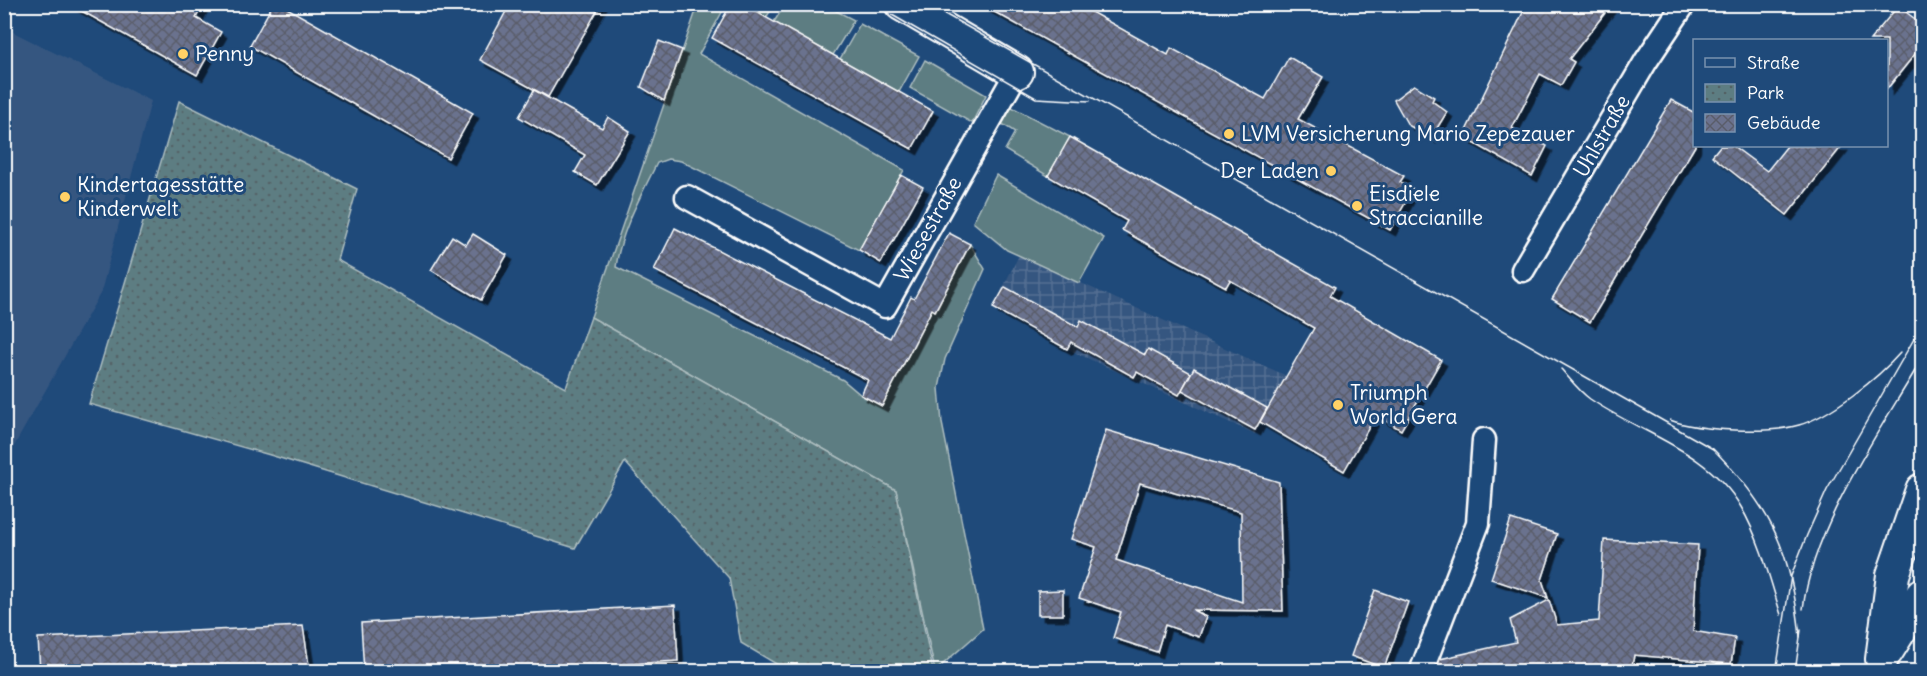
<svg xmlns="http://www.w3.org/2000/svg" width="1927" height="676" viewBox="0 0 1927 676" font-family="Delius,sans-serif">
	<defs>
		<pattern id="industrial-grid" width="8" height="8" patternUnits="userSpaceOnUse" patternTransform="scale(1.5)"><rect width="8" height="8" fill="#365680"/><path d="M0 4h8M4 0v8" fill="none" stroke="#546f93"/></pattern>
		<pattern id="park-dots" width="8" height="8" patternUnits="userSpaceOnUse" patternTransform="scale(1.5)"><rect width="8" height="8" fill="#5d7d82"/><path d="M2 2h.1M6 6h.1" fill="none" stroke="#546467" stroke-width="1.8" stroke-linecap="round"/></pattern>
		<pattern id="building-cross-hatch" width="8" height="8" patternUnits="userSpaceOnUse" patternTransform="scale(1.5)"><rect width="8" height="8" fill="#6b728e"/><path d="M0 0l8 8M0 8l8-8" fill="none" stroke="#5a5d6a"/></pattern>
		<filter id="shadow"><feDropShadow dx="5.5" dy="5.5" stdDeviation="0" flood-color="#0009"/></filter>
	</defs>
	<rect width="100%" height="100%" fill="#1f4a7a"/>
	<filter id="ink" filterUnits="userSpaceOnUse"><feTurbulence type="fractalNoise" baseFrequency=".0167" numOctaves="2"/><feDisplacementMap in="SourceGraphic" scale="12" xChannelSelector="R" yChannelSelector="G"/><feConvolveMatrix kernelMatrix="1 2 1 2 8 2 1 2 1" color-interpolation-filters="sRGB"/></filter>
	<g filter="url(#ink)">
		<path fill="#365680" d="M5 28 151 101 101 292 5 462Z"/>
		<path fill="url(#industrial-grid)" d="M1019 255 1287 376 1255 434 1067 349 993 308Z"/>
		<g fill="#5d7d82" stroke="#aebec0" stroke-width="1.5">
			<path d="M785 4 825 5 854 20 833 55 774 22Z"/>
			<path d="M698 5H726L699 54 904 170 859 250 681 161 668 159 657 163C641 196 621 230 616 267L843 380 861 395 882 406 932 309 936 311 970 244 985 269 945 359 939 388 942 423 983 629 935 671 896 490 591 317Z"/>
			<path d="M742 5H774L766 18Z"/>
			<path d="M860 24 919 56 899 92 840 59Z"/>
			<path d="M925 60 986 95 972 123 910 88Z"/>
			<path d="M1006 104 1070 137 1048 176 1005 150 1015 132 996 120Z"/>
			<path d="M996 175 1104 238 1079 283 1007 250 973 222Z"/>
		</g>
		<path fill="url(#park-dots)" stroke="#aebec0" stroke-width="1.5" d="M179 101 357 189 337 260 566 388 591 317 896 490 933 671H788L741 643 729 578 625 462 575 548 270 455 89 404Z"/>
		<g fill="url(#building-cross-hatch)" stroke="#fff" stroke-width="1.5" fill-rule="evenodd" filter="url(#shadow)">
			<path d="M69 4H203L196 18 221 32 197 75Z"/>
			<path d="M273 4H280L473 113 448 158 250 46Z"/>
			<path d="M510 4H601L548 97 480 60Z"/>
			<path d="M731 4H742L933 111 912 149 712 38Z"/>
			<path d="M980 4H1077L1168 55 1171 48 1265 99 1289 57 1323 77 1298 119 1404 176 1400 182 1413 189 1390 230Z"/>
			<path d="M1527 4H1612L1569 59 1574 62 1561 85 1540 74 1512 128 1547 146 1532 176 1463 137Z"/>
			<path d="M1898 6 1923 25V44L1887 89V40H1870Z"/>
			<path d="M659 41 682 50 664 101 641 87Z"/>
			<path d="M1414 85 1434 97 1432 101 1447 112 1431 138 1408 125 1394 100Z"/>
			<path d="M534 90 602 128 608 117 630 131 597 185 575 172 585 155 519 117Z"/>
			<path d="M1671 100 1695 113V146L1590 322 1552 299Z"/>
			<path d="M1070 137 1335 287 1330 296 1441 360 1401 430 1376 415 1344 471 1260 422 1314 328 1230 280 1226 287 1140 240 1122 230 1127 221 1048 176Z"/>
			<path d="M1720 146H1733L1767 171 1787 146H1842L1787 215 1712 156Z"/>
			<path d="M901 175 923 187 881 263 859 250Z"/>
			<path d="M675 228 890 338 911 297 914 299 949 233 970 244 935 311 932 309 882 406 861 395 868 380 654 270Z"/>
			<path d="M473 234 507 255 481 300 431 270 452 236 466 245Z"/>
			<path d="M1005 287 1078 327 1081 320 1145 355 1148 349 1191 373 1179 395 1137 372 1134 377 1071 342 1067 349 993 308Z"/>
			<path d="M1194 368 1267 408 1255 430 1182 390Z"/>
			<path d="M1106 430 1279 482 1283 611 1193 610 1206 617 1199 637 1165 625 1157 652 1113 638 1121 612 1079 598 1096 547 1071 539ZM1140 483 1241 512 1242 602 1116 560Z"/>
			<path d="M1511 519 1557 534 1542 580 1548 598 1491 579Z"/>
			<path d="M1604 540 1698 545 1693 631 1735 638 1731 664 1634 655 1631 672H1436L1440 659 1516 642 1510 620 1549 600 1557 625 1599 621Z"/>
			<path d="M1063 590V615H1038V591Z"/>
			<path d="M1375 590 1408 602 1384 668 1351 656Z"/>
			<path d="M675 605 678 661 501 672H364L361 623Z"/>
			<path d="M303 626 310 672H40L38 638Z"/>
		</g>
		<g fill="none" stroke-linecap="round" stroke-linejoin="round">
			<defs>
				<g id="street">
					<path d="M687 197 885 306 1017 72"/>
					<path d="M1523 270 1646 61 1684 4"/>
					<path d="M1421 672 1478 523 1484 440"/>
				</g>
				<g id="secondary">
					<path d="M901 4 1017 72"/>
					<path d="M1887 651 1922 595"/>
					<path d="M1882 659 1893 575 1922 490"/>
				</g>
			</defs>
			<use href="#street" stroke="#fff" stroke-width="27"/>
			<use href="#secondary" stroke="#fff" stroke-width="36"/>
			<use href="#street" stroke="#1f4a7a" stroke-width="22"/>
			<use href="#secondary" stroke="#1f4a7a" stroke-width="32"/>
			<g stroke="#fff" stroke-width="1.5">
				<path d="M873 4 1036 98 1090 101"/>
				<path d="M927 4 1713 449C1773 509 1792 554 1800 637"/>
				<path d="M1561 369C1570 379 1579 391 1590 399 1641 434 1708 450 1741 507 1760 540 1770 579 1781 615"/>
				<path d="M1670 420C1699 431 1769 434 1799 425 1831 416 1878 378 1900 353"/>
				<path d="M1803 609C1813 525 1880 431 1922 359"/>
				<path d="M1776 672 1791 576 1807 535 1827 490 1922 325"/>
				<path d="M1795 672 1801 630"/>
			</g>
		</g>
	</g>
	<g fill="#ffd166" stroke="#1f4a7a" stroke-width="2">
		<circle cx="183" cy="54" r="6"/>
		<circle cx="1229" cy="134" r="6"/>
		<circle cx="1331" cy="171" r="6"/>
		<circle cx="65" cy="197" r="6"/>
		<circle cx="1357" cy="206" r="6"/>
		<circle cx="1338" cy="405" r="6"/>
	</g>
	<g text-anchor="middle" stroke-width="6" stroke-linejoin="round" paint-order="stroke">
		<g font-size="21" fill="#fff" stroke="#1f4a7a" text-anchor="start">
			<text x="195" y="61">Penny</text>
			<text x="1241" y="141">LVM Versicherung Mario Zepezauer</text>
			<text x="1319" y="178" text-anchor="end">Der Laden</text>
			<text x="77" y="192">Kindertagesstätte<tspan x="77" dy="24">Kinderwelt</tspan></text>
			<text x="1369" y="201">Eisdiele<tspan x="1369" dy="24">Straccianille</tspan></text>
			<text x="1350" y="400">Triumph<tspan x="1350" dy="24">World Gera</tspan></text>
		</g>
		<g font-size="21" fill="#fff" stroke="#1f4a7a">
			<text transform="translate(1602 136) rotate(-60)" y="7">Uhlstraße</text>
			<text transform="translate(928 229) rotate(-61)" y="7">Wiesestraße</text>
		</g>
	</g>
	<rect width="1927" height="676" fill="none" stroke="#1f4a7a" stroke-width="24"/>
	<rect x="12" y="12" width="1903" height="652" fill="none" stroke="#fff" stroke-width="2" filter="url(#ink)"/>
	<rect x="1693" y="39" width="195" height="108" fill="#1f4a7a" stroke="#7992af" stroke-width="1.5"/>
	<rect x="1705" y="58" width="30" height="9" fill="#1f4a7a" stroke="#7992af" stroke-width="1.5"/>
	<text x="1747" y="69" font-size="18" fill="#ffffff">Straße</text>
	<rect x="1705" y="84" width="30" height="18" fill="url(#park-dots)" stroke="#7992af" stroke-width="1.5"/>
	<text x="1747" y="99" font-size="18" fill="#ffffff">Park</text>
	<rect x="1705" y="114" width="30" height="18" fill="url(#building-cross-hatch)" stroke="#7992af" stroke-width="1.5"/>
	<text x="1747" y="129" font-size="18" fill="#ffffff">Gebäude</text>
</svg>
